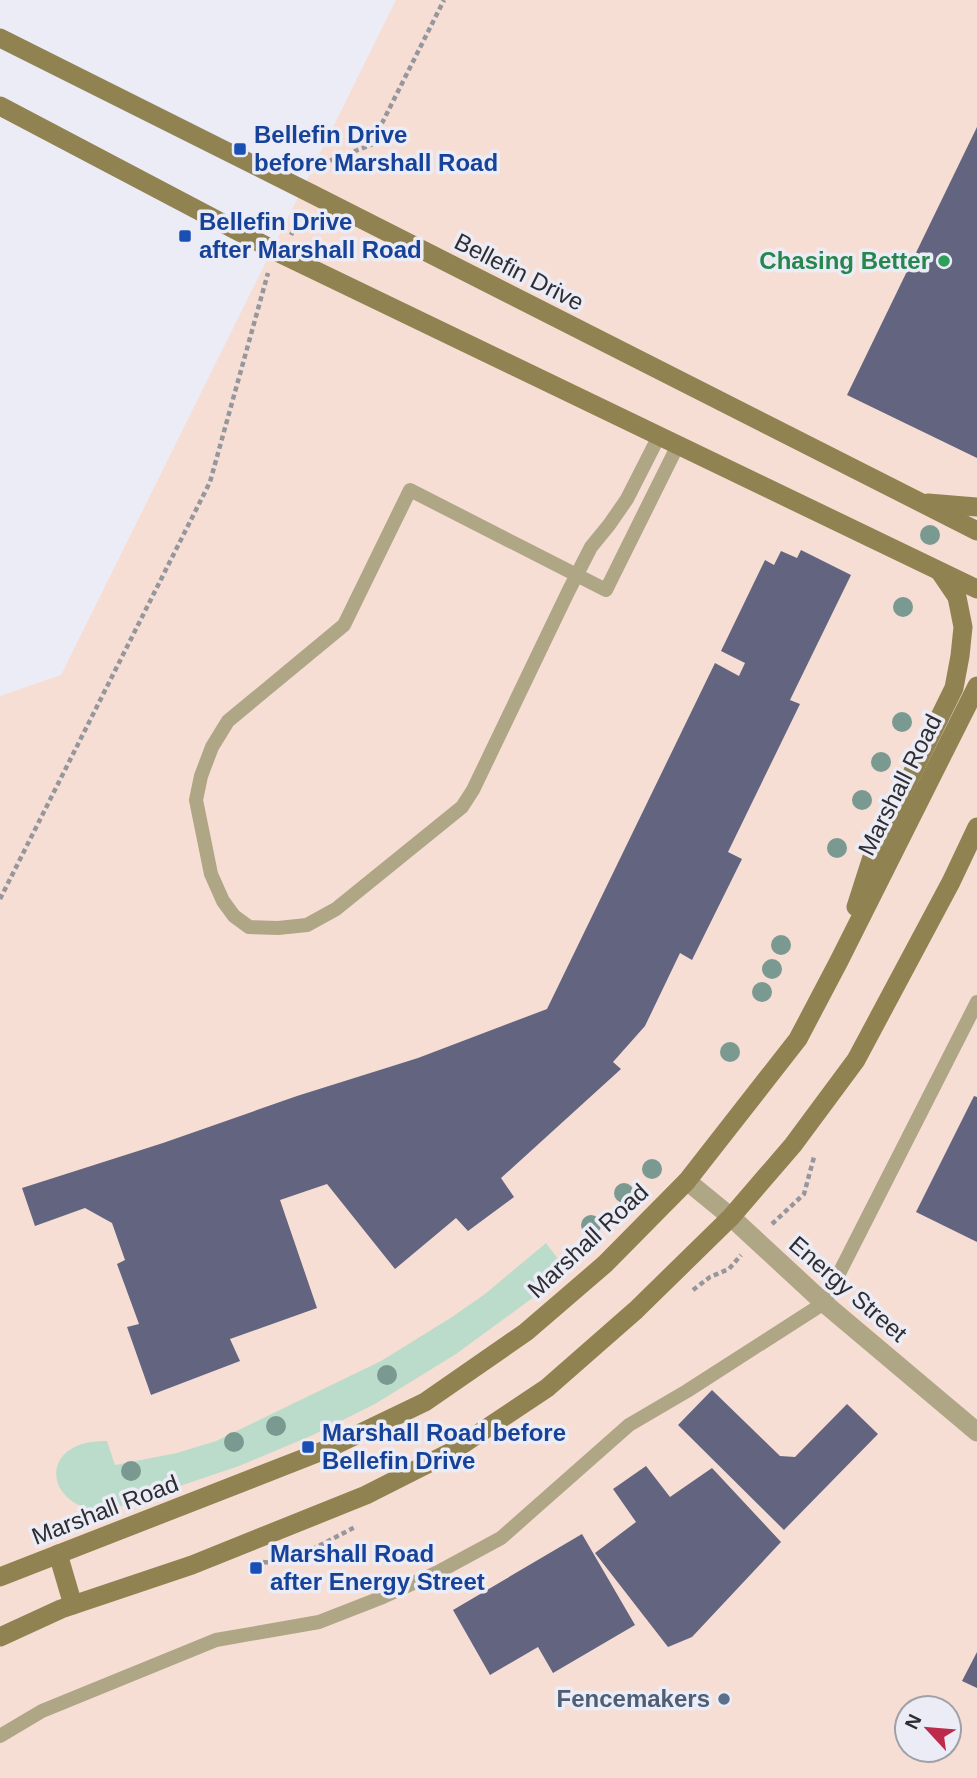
<svg xmlns="http://www.w3.org/2000/svg" width="977" height="1778" viewBox="0 0 977 1778" font-family="Helvetica,sans-serif">
	<rect width="100%" height="100%" fill="#ececf6"/>
	<path fill="#f6ded4" fill-rule="evenodd" d="M396 0H977V1778H0V696L61 675ZM907 1708H949V1750H907Z"/>
	<path fill="#bcdccb" d="M546 1243 568 1272 456 1354 375 1404 313 1435 239 1466 106 1511C42 1509 37 1439 107 1441L115 1465 177 1453 216 1441 381 1361 452 1317 485 1294Z"/>
	<g fill="#63647f">
		<path d="M977 127V458L847 395Z"/>
		<path d="M801 550 851 575 790 700 800 704 728 852 742 859 692 960 680 953 645 1026 613 1062 621 1069 501 1178 514 1197 468 1231 456 1218 395 1269 327 1184 280 1200 317 1308 230 1339 240 1361 151 1395 127 1327 139 1324 117 1264 125 1260 112 1223 85 1208 35 1226 22 1188 163 1143 297 1096 418 1058 547 1009 715 663 739 676 745 663 721 651 765 560 774 565 781 551 797 558Z"/>
		<path d="M974 1096 977 1097V1242L916 1212Z"/>
		<path d="M712 1390 780 1456 795 1457 847 1404 878 1434 784 1530 678 1425Z"/>
		<path d="M646 1466 670 1497 712 1468 781 1542 692 1637 668 1647 595 1553 636 1522 613 1489Z"/>
		<path d="M582 1534 635 1625 553 1673 538 1647 490 1675 453 1610Z"/>
		<path d="M977 1652V1688L962 1681Z"/>
	</g>
	<g fill="none" stroke-linecap="round" stroke-linejoin="round">
		<g stroke="#96969d" stroke-width="4.5" stroke-dasharray="5 3.5" stroke-linecap="butt">
			<path d="M319 171 321 164 371 145 444 0"/>
			<path d="M291 235 303 212"/>
			<path d="M0 899 210 482 268 273"/>
			<path d="M772 1224 804 1194 814 1157"/>
			<path d="M693 1290 710 1277 729 1269 741 1255"/>
			<path d="M263 1562 276 1563 317 1547 355 1527"/>
		</g>
		<g stroke="#afa685" stroke-width="14">
			<path d="M659 436 627 499 609 525 591 547 568 592 473 790 462 807 336 909 307 925 278 928 249 927 234 916 223 901 211 874 196 800 201 776 212 747 228 721 344 625 410 490 606 590 678 445"/>
			<path d="M0 1736 42 1711 216 1640 319 1622 383 1597 440 1571 501 1538 629 1425 687 1391 824 1303 977 1002"/>
		</g>
		<path stroke="#afa685" stroke-width="19" d="M687 1181 731 1217 824 1303 977 1432"/>
		<g stroke="#918251" stroke-width="19">
			<path d="M0 38 312 194 977 531"/>
			<path d="M0 106 281 254 977 589"/>
			<path d="M928 503 977 507"/>
			<path d="M856 907 874 851 954 688 960 656 963 627 957 597 940 572"/>
			<path d="M58 1554 73 1605"/>
			<path d="M0 1577 325 1450 425 1402 526 1332 605 1264 687 1181 798 1039 839 961 977 686"/>
			<path d="M0 1637 61 1609 192 1565 366 1495 451 1452 547 1388 636 1310 731 1217 793 1145 856 1060 951 882 977 827"/>
		</g>
	</g>
	<g fill="#7a9a91">
		<circle cx="930" cy="535" r="10"/>
		<circle cx="903" cy="607" r="10"/>
		<circle cx="902" cy="722" r="10"/>
		<circle cx="881" cy="762" r="10"/>
		<circle cx="862" cy="800" r="10"/>
		<circle cx="837" cy="848" r="10"/>
		<circle cx="781" cy="945" r="10"/>
		<circle cx="772" cy="969" r="10"/>
		<circle cx="762" cy="992" r="10"/>
		<circle cx="730" cy="1052" r="10"/>
		<circle cx="652" cy="1169" r="10"/>
		<circle cx="624" cy="1193" r="10"/>
		<circle cx="591" cy="1225" r="10"/>
		<circle cx="387" cy="1375" r="10"/>
		<circle cx="276" cy="1426" r="10"/>
		<circle cx="234" cy="1442" r="10"/>
		<circle cx="131" cy="1471" r="10"/>
	</g>
	<g fill="#1a4fb4" stroke="#ececf6" stroke-width="2.5">
		<rect x="233" y="142" width="14" height="14" rx="3.5"/>
		<rect x="178" y="229" width="14" height="14" rx="3.5"/>
		<rect x="301" y="1440" width="14" height="14" rx="3.5"/>
		<rect x="249" y="1561" width="14" height="14" rx="3.5"/>
	</g>
	<circle fill="#2e9e5b" stroke="#ececf6" stroke-width="2.5" cx="944" cy="261" r="7"/>
	<circle fill="#5c6f8a" stroke="#ececf6" stroke-width="2.5" cx="724" cy="1699" r="7"/>
	<g text-anchor="middle" stroke-width="7" stroke-linejoin="round" paint-order="stroke">
		<g font-size="24" font-weight="bold" fill="#164399" stroke="#ececf6" text-anchor="start">
			<text x="254" y="143">Bellefin Drive<tspan x="254" dy="28">before Marshall Road</tspan></text>
			<text x="199" y="230">Bellefin Drive<tspan x="199" dy="28">after Marshall Road</tspan></text>
			<text x="322" y="1441">Marshall Road before<tspan x="322" dy="28">Bellefin Drive</tspan></text>
			<text x="270" y="1562">Marshall Road<tspan x="270" dy="28">after Energy Street</tspan></text>
		</g>
		<g font-size="24" font-weight="bold" fill="#27864d" stroke="#ececf6" text-anchor="end">
			<text x="930" y="269">Chasing Better</text>
		</g>
		<g font-size="24" fill="#2e2e32" stroke="#ececf6">
			<text transform="translate(519 272) rotate(27)" y="8">Bellefin Drive</text>
			<text transform="translate(900 785) rotate(-63)" y="8">Marshall Road</text>
			<text transform="translate(588 1241) rotate(-43)" y="8">Marshall Road</text>
			<text transform="translate(848 1289) rotate(41)" y="8">Energy Street</text>
			<text transform="translate(105 1510) rotate(-21)" y="8">Marshall Road</text>
		</g>
		<g font-size="24" font-weight="bold" fill="#4e5e75" stroke="#ececf6" text-anchor="end">
			<text x="710" y="1707">Fencemakers</text>
		</g>
	</g>
	<g transform="translate(928 1729) rotate(296)"><circle r="33" fill="#ececf6" stroke="#a0a0a8" stroke-width="2"/>
	<path d="M0-5L12 26L0 18L-12 26Z" fill="#bc2b4c"/>
	<text y="-10" font-size="19" font-weight="bold" text-anchor="middle" fill="#2e2e32">N</text>
	</g>
</svg>
